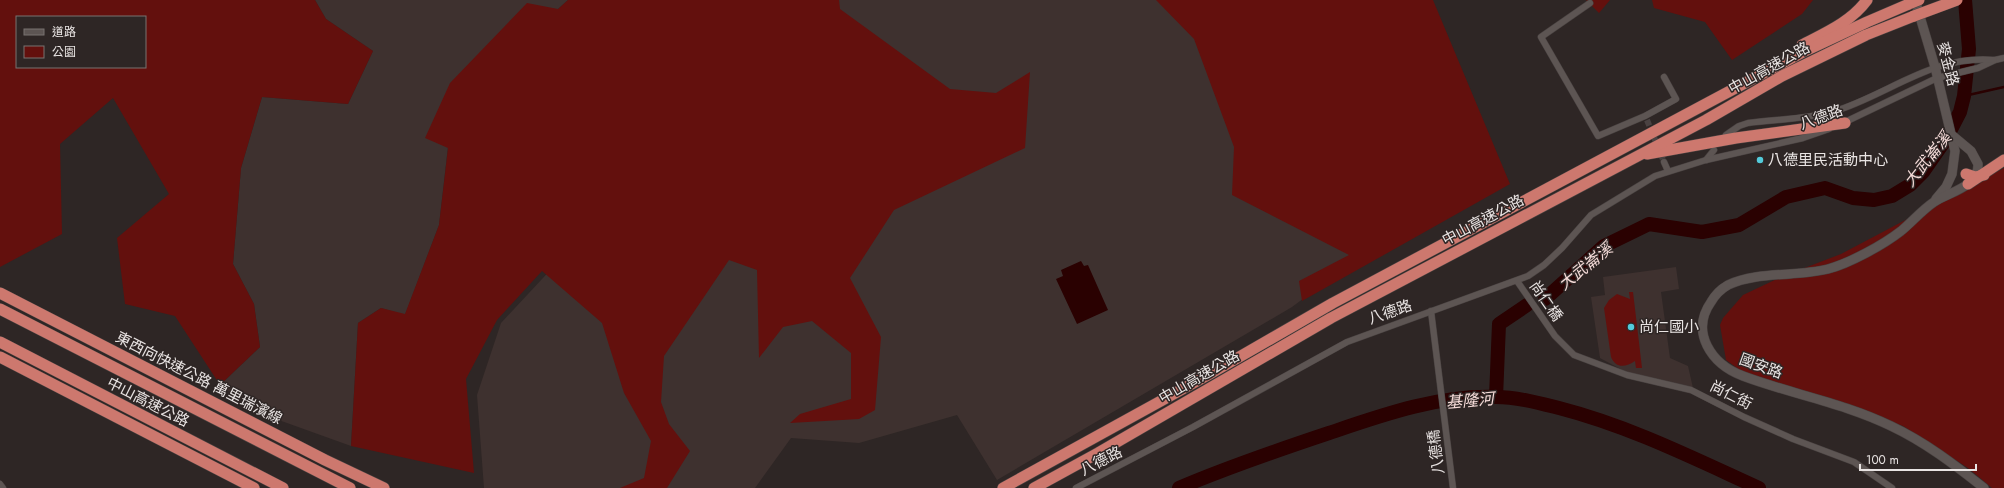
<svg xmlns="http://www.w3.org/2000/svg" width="2004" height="488" viewBox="0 0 2004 488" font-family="Jost,'Noto Sans TC',sans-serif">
	<rect width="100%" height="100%" fill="#2e2625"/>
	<g fill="#3e312f">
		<path d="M315 0H568L558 9 448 147 439 225 405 315 381 308 358 323 351 446 262 414 220 385 260 347 254 304 233 264 241 168 262 97 348 104 373 51 326 19Z"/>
		<path d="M774 0H1210L1370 249 1292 307 997 480 957 415 859 443 791 438 755 488H484L477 395 501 323 556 264Z"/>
		<path d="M1676 267 1679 289 1661 292 1670 358 1688 366 1693 388 1626 372 1600 358 1591 297 1605 295 1603 277Z"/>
	</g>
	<g fill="#63100d" fill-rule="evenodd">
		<path d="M0 0H315L326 19 373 51 348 104 262 97 241 168 233 264 254 304 260 347 220 385 175 316 125 304 117 238 169 194 113 98 60 144 62 234 0 267ZM17 17H145V67H17Z"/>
		<path d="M568 0H839L840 9 950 89 996 93 1030 72 1025 148 894 210 850 278 881 337 875 410 859 419 790 423 800 414 851 399V353L812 321 783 327 759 358 757 270 729 260 664 356 661 402 669 424 690 451 667 488H620L644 478 651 441 624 393 602 323 542 271 497 320 466 379 474 473 351 446 358 323 381 308 405 314 439 225 448 148 425 138 450 83 527 3 558 9Z"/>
		<path d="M1156 0H1433L1510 184 1302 301 1299 281 1349 255 1232 195 1234 147 1194 39Z"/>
		<path d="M1586 0H1610L1599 13Z"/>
		<path d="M1652 0H1813L1802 14 1732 60 1705 22 1654 8Z"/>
		<path d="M2004 168V488H1992L1968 468 1903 426 1751 378 1726 360 1720 325 1723 318 1743 295 1781 277 1841 254Z"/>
		<path d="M1629 292H1633L1642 368H1636L1635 361C1626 367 1616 369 1611 357L1604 308 1609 300 1617 294 1630 299Z"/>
	</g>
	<path fill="#2a0101" d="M1081 261 1084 266 1088 265 1108 310 1077 324 1056 279 1063 276 1061 270Z"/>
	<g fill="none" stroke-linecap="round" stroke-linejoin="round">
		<path stroke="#2a0101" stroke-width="2.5" d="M1964 96 2004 87"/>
		<g stroke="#2a0101" stroke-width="14">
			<path d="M1545 299 1604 246 1649 224 1702 232 1739 225 1786 197 1825 188 1853 198 1874 200 1892 196 1910 185 1923 172 1946 139 1960 112 1964 96 1969 49 1965 0"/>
			<path d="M1496 397 1499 324 1527 305"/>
			<path d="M1179 488C1228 467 1278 450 1329 433 1382 415 1438 395 1496 397 1517 397 1539 403 1559 408 1629 426 1693 458 1759 488"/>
		</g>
		<path stroke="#4a4242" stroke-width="6" stroke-dasharray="6 3" stroke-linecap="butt" d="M1647 120 1664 162"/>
		<defs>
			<g id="street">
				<path d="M1590 3 1541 37 1598 136 1645 116 1676 99 1664 77"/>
				<path d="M1843 123 1937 78 1978 68 1995 60 2004 58"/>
				<path d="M1726 135 1739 126 1748 123C1779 119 1814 119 1844 108 1896 89 1936 55 1994 60"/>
				<path d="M1706 160 1714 150"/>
				<path d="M1664 162 1668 171"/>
				<path d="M1517 281 1555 336 1574 355 1627 375 1691 390 1744 417 1793 439 1854 462 1892 488"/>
				<path d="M1431 311 1453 488"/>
				<path d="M0 484 3 488"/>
				<path d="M1076 488 1193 427 1347 342 1528 276 1544 265 1562 248 1591 215 1655 176 1706 160 1803 138 1829 129"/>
			</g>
			<g id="secondary">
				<path d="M1915 0 1935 67 1955 151 1952 174 1946 187 1936 199"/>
				<path d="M1953 136 1971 151 1978 164C1979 187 1949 192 1934 202 1922 210 1912 222 1901 231 1883 245 1850 263 1828 269 1797 277 1757 271 1728 285 1721 289 1715 295 1711 302 1690 332 1711 364 1743 376 1791 394 1844 403 1891 426 1925 442 1955 465 1984 488"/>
			</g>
			<g id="highway">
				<path d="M1802 45C1825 33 1851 22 1867 0"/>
				<path d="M1647 154 1736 138 1845 123"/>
				<path d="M1966 174 1975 177 1984 175"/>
				<path d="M1968 184 2004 160"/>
				<path d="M0 293 325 460 384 488"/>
				<path d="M0 309 350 488"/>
				<path d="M0 342 283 488"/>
				<path d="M0 357 254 488"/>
				<path d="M1003 488 1208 375 1333 303 1805 51 1867 22 1909 4"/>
				<path d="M1034 488 1098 453 1331 318 1706 120 1782 76 1866 35 1914 16"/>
			</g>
		</defs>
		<use href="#street" stroke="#494241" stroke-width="7"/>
		<use href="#secondary" stroke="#494241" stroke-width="10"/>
		<use href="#highway" stroke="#494241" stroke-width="12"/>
		<use href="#street" stroke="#5d5553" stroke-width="6"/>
		<use href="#secondary" stroke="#5d5553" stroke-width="9"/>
		<use href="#highway" stroke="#cd786e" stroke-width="11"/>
		<defs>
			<g id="highway-bridge">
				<path d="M1909 4 1919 0"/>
				<path d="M1914 16 1957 0"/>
			</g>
		</defs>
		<use href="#highway-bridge" stroke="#494241" stroke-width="12" stroke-linecap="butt"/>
		<use href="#highway-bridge" stroke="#cd786e" stroke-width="11"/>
	</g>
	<g fill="#53cbdb" stroke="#2e2625" stroke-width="1.5">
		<circle cx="1760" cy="160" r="4"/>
		<circle cx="1631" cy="327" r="4"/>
	</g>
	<g text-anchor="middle" stroke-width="3" stroke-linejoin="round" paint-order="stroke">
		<g font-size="15" fill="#e9e4e3" stroke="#2e2625">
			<text transform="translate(1948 64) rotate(75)" y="5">麥金路</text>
			<text transform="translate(1769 68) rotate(-29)" y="5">中山高速公路</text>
			<text transform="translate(1821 117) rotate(-20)" y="5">八德路</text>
			<text transform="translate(1483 220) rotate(-28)" y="5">中山高速公路</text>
			<text transform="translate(1546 301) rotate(55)" y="5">尚仁橋</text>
			<text transform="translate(1390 312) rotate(-19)" y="5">八德路</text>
			<text transform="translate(1761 366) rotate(20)" y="5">國安路</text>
			<text transform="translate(1199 377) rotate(-30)" y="5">中山高速公路</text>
			<text transform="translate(199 378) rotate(27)" y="5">東西向快速公路 萬里瑞濱線</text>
			<text transform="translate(1731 395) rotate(27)" y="5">尚仁街</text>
			<text transform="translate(148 402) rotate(27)" y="5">中山高速公路</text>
			<text transform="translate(1436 452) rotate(-97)" y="5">八德橋</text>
			<text transform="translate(1101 461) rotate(-27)" y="5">八德路</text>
		</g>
		<g font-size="15" fill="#e9e4e3" stroke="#2e2625" text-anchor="start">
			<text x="1768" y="165">八德里民活動中心</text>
			<text x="1639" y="332">尚仁國小</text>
		</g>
		<g font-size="16" font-style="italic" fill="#f5dbd8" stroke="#2e2625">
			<text transform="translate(1927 159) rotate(-51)" y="6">大武崙溪</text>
			<text transform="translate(1585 266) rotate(-39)" y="6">大武崙溪</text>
			<text transform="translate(1470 400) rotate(-5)" y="6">基隆河</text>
		</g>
	</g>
	<rect x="16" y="16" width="130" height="52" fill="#2e2625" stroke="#797271"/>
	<rect x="24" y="29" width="20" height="6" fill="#5d5553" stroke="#797271"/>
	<text x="52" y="36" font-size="12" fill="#e9e4e3">道路</text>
	<rect x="24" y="46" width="20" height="12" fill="#63100d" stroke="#797271"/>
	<text x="52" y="56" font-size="12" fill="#e9e4e3">公園</text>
	<path d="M1860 464v6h116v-6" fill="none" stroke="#e9e4e3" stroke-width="2"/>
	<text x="1866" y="464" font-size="12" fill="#e9e4e3" stroke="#2e2625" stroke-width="3" paint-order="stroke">100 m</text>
</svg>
